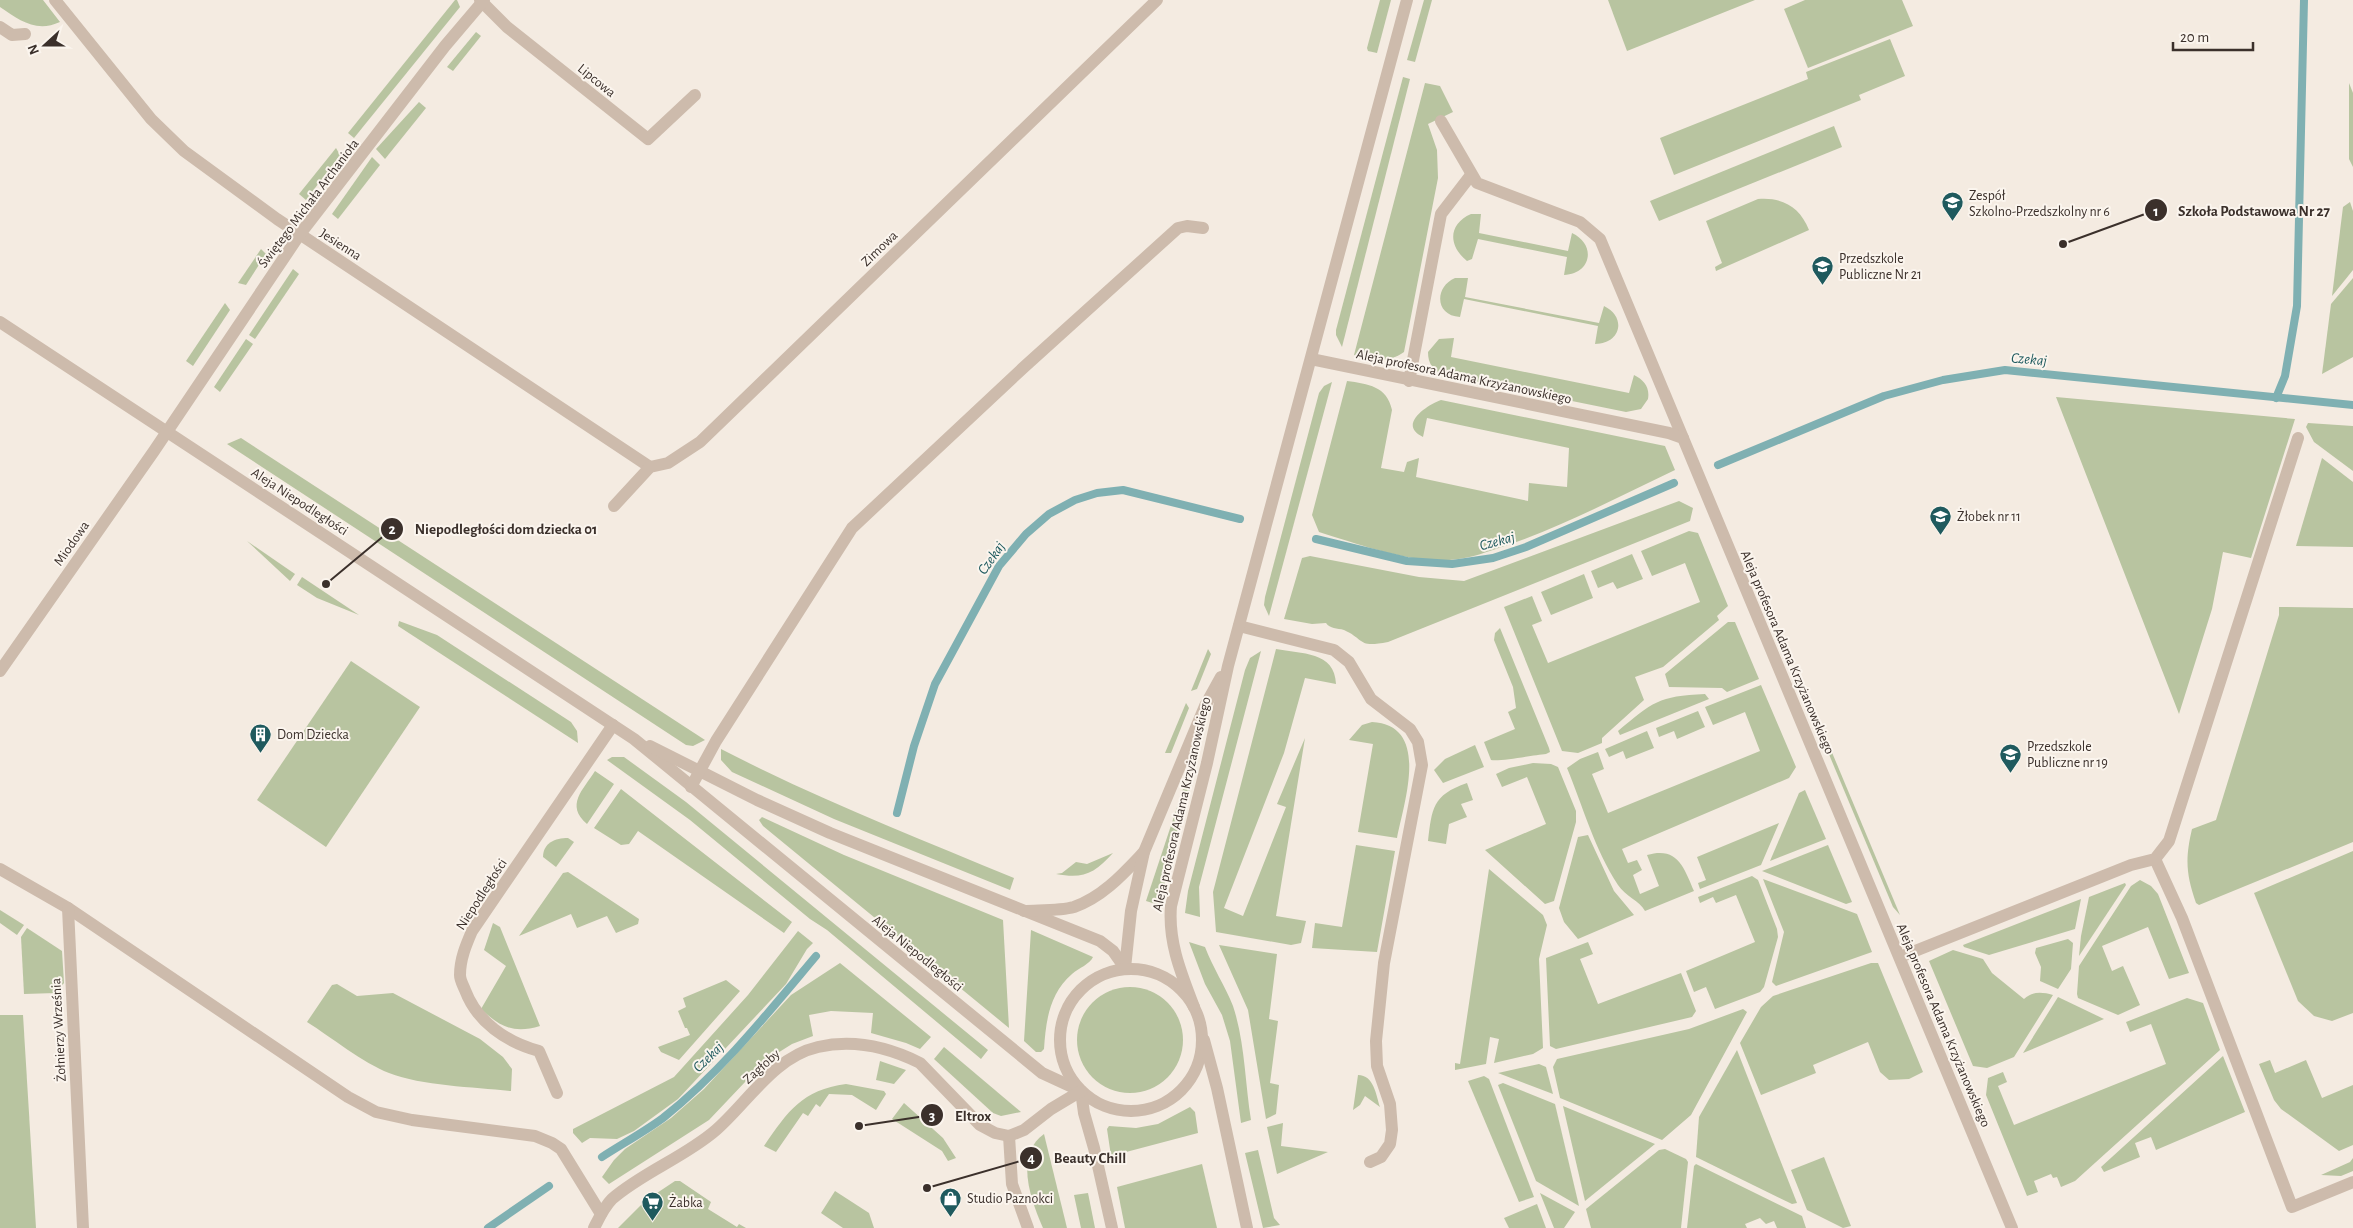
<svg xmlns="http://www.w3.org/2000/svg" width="2353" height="1228" viewBox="0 0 2353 1228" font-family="'Alegreya Sans',sans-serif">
	<rect width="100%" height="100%" fill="#f4ebe1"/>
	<g fill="#b8c4a0">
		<path d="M0 0H43L60 22C36 33 19 20 0 7Z"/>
		<path d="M455 0H457L460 7 354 138 348 133Z"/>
		<path d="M1380 0H1391L1377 53 1368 51 1367 48Z"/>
		<path d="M1424 0H1432L1415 62 1407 60Z"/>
		<path d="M1608 0H1755L1627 51Z"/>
		<path d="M1805 0H1902L1913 26 1808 68 1784 9Z"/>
		<path d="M476 32 481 36 453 71 447 67Z"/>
		<path d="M1890 39 1905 76 1859 95 1861 100 1674 175 1660 138 1808 79 1806 72Z"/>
		<path d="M1403 77 1410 79 1342 347 1336 335V330Z"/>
		<path d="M1425 83 1440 86 1453 112 1428 124 1437 150 1438 178 1404 352C1387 364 1373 360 1354 355Z"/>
		<path d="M2349 83 2353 93V167L2349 159Z"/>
		<path d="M419 102 426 108 385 159 376 149Z"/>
		<path d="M1834 126 1842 147 1659 221 1650 201Z"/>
		<path d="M336 148 340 155 306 200 299 194Z"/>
		<path d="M372 157 380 165 338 219 332 214Z"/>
		<path d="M1758 199C1783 197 1800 207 1809 230L1716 271 1715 267 1722 263 1706 221Z"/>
		<path d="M2350 202 2353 211V270L2332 296 2343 207Z"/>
		<path d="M1471 214H1481L1479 233 1568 251 1572 233C1597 245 1591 274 1564 275L1567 257 1478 239 1472 259 1467 261C1448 246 1448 224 1471 214Z"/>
		<path d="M261 249 266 254 246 285 238 283Z"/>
		<path d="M293 269 299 274 255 339 249 335Z"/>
		<path d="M1455 278H1468L1465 297 1599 323 1604 306C1627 317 1621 344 1595 344L1598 326 1464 299 1460 317C1435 316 1434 287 1455 278Z"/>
		<path d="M2353 278V357L2322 374 2331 304Z"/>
		<path d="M225 303 230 310 193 366 186 361Z"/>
		<path d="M1454 338 1451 357 1629 393 1634 375C1644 380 1650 387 1648 399L1641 409 1626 412 1444 375C1433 370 1428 364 1428 352L1439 339Z"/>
		<path d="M246 339 253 344 220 392 214 387Z"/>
		<path d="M1347 381C1368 384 1387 386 1392 410L1381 468 1404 472 1407 462 1419 458 1416 477 1528 501 1529 483 1567 487 1569 448 1427 418 1423 437C1397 425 1427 405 1441 400L1665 446 1675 470C1620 496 1566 525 1508 545 1489 551 1470 559 1449 560 1409 563 1358 544 1319 532L1312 515Z"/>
		<path d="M1332 382 1269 616 1264 605 1265 597 1319 393 1324 386Z"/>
		<path d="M2056 397 2295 419 2251 558 2223 552 2212 609 2179 714Z"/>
		<path d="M2308 423 2353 426V471L2314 442 2306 427Z"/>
		<path d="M241 438 705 740 693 746 686 745 227 444Z"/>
		<path d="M2322 458 2353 482V547L2296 546Z"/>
		<path d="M1679 501 1693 508 1690 521 1388 642C1357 648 1366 640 1344 630 1337 628 1330 629 1326 623L1312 624 1284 619 1302 558 1310 556 1419 577 1464 581Z"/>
		<path d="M1689 531 1698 533 1728 606 1717 616 1719 620 1663 667 1635 677 1644 700 1602 738V743L1578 753 1562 751 1504 607 1532 596 1542 621 1532 625 1548 663 1700 602 1685 563 1652 576 1641 551Z"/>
		<path d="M247 541 295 574 290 581Z"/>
		<path d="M1632 554 1643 579 1617 589 1613 582 1598 588 1591 571Z"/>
		<path d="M1584 574 1593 598 1551 615 1541 592Z"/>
		<path d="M302 577 359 615 317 598 297 585Z"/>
		<path d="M2279 607 2353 608V842L2199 905 2196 903C2186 874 2185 859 2192 829L2216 820 2279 615Z"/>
		<path d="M399 621 437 635 571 722 577 731 578 743 398 626Z"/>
		<path d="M1728 622H1735L1759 679 1727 692 1722 688 1669 687 1665 674Z"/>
		<path d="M1500 628 1549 748 1550 752 1546 754C1534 755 1499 762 1491 760L1484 742 1515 729 1508 712 1516 708 1513 687 1494 640 1495 633Z"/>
		<path d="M1208 649 1211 654 1197 689 1191 691Z"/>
		<path d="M1276 649C1301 654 1335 651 1336 684L1305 678 1284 753 1224 908 1243 916 1286 807 1277 804 1305 738 1276 916 1306 921 1301 943 1291 945 1216 932 1213 892Z"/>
		<path d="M1261 651 1199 887 1200 917 1185 913 1188 891 1245 670 1250 658Z"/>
		<path d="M351 661 420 707 326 847 257 800Z"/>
		<path d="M1761 685 1796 767 1789 778 1622 849 1628 863 1637 860 1642 870 1633 875 1640 894 1659 886 1647 855C1678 846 1684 868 1694 891L1645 911C1640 901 1625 896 1618 885 1595 850 1583 807 1567 768L1580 759 1598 752 1604 769 1592 774 1608 813 1760 751 1745 712 1713 725 1705 707Z"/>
		<path d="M1705 694 1709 699 1620 735 1618 731C1653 702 1658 696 1705 694Z"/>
		<path d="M1186 703 1189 708 1171 753H1165Z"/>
		<path d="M1698 711 1705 727 1677 739 1674 731 1659 737 1656 728Z"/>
		<path d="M1818 719 1900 915 1893 907 1815 721Z"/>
		<path d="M1372 722C1431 725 1404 802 1397 838L1358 832 1373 744 1349 740 1362 725Z"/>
		<path d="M1647 731 1654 748 1626 759 1623 751 1609 757 1605 749Z"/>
		<path d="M1475 745 1484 767 1443 783 1434 770 1445 759Z"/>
		<path d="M721 749C816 798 915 837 1014 878L1010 890 834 819 732 772 721 760Z"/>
		<path d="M1194 756 1197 757 1198 760 1159 905 1146 901Z"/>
		<path d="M612 757H624L686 802 988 1050 981 1059 827 930 810 919 690 820 607 760Z"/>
		<path d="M1533 763 1551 764 1558 767 1576 811V822L1554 901 1545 904 1485 850 1546 824 1527 777 1502 787 1496 774 1509 768Z"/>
		<path d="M595 771 614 784 587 824C565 805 583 790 595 771Z"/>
		<path d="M1467 783 1473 800 1461 804 1467 817 1449 824 1446 844 1428 841C1432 809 1432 795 1467 783Z"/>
		<path d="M621 789 792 922 784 933 638 831 629 844 621 845 594 828Z"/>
		<path d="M1805 790 1826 839 1770 861 1799 793Z"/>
		<path d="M762 817 844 855 1003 920 1009 1028 763 826 759 820Z"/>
		<path d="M1779 823 1761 865 1700 889 1698 883 1706 880 1697 857Z"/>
		<path d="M1588 835 1614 891 1634 915 1578 939 1564 922 1559 908 1578 837Z"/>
		<path d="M568 838 574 842 556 867 543 857C543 843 555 838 568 838Z"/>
		<path d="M1356 845 1395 851 1377 952 1312 948 1315 923 1342 927Z"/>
		<path d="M1828 845 1852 902 1846 904 1762 871Z"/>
		<path d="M2353 851V1013L2332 1021 2314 1016 2298 1001 2254 893Z"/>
		<path d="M1113 853C1094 874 1083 879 1056 874L1062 873 1076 862 1087 864Z"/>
		<path d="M1489 869 1543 915 1547 925 1539 959 1543 1048 1533 1054 1494 1063 1499 1039 1490 1037 1486 1064 1455 1070V1063L1460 1064Z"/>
		<path d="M568 872 639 919 638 924 616 933 607 916 577 928 571 914 519 936 563 873Z"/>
		<path d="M1752 876 1758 880 1777 929 1778 937 1764 987 1760 992 1715 1009 1706 987 1694 992 1686 971 1755 942 1736 895 1716 903 1713 897 1700 903 1698 897Z"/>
		<path d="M1763 879 1857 914 1872 952 1776 986 1772 982 1784 932Z"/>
		<path d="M2140 880 2151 886 2158 894 2189 973 2169 979 2148 927 2102 946 2112 971 2123 966 2140 1005 2118 1015 2078 998 2077 994 2079 966 2131 886Z"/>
		<path d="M2125 883 2126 885 2079 956 2081 936 2089 897Z"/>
		<path d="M2081 899 2075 929 1989 955 1964 947 1963 945Z"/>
		<path d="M0 910 24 925 17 935 0 923Z"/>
		<path d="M493 923 500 927 540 1026C514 1034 500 1027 481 1009L506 966 484 950Z"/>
		<path d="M27 928 62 951 64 983 56 993 24 994 21 937Z"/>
		<path d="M1031 930 1093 957C1090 964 1079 968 1072 974 1049 994 1046 1021 1044 1049L1041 1052H1036L1024 1041Z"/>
		<path d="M798 931 813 943 807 949 786 984 678 1099 634 1131 617 1139 590 1138 582 1143 573 1133V1129L674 1077 748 995Z"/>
		<path d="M2068 939 2073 943 2071 969 2058 989 2040 981 2041 967 2035 953 2036 948Z"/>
		<path d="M1189 942 1205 947C1213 968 1225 986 1233 1006 1245 1042 1245 1083 1251 1120L1241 1123 1230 1041 1222 1015 1205 984Z"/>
		<path d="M1588 942 1593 954 1580 959 1598 1004 1681 973 1696 1011 1692 1017 1556 1049 1550 1046 1546 958Z"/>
		<path d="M1219 945 1277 954 1269 1019 1278 1021 1270 1083 1279 1085 1276 1114 1266 1119 1248 1010Z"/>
		<path d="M1953 950 1983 959 1992 973 2024 999C2033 991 2042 992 2053 995L2014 1057 1987 1068 1973 1066 1929 961Z"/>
		<path d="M840 963 931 1037 920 1049 906 1043 871 1033 873 1013 831 1011 809 1015 813 1036 792 1044 765 1061 709 1120 609 1184 602 1177 614 1160 625 1149 671 1118 704 1089 791 995Z"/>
		<path d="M1871 963H1878L1923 1072 1909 1079 1889 1080 1880 1072 1868 1042 1813 1065 1816 1073 1761 1095 1740 1043 1761 1007 1773 996Z"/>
		<path d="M726 980 740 991 679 1060 661 1052 658 1047 690 1035 687 1028H685L678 1011 686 1007 683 998Z"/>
		<path d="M337 984 357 996 393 993 480 1039 503 1057 512 1069 511 1091C474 1087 422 1086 389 1073 363 1063 331 1037 307 1022L332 985Z"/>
		<circle cx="1130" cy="1040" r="53"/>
		<path d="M2058 997 2104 1019 2023 1053Z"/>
		<path d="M2187 998 2203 1003 2220 1050 2075 1181 2061 1187 2057 1177 2053 1178 2051 1174 2034 1181 2038 1192 2027 1196 1986 1095 1988 1078 2003 1072 2007 1082 1998 1086 2014 1125 2166 1064 2151 1024 2130 1032 2126 1022Z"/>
		<path d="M1743 1009 1747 1012 1691 1115 1662 1140 1560 1098 1553 1067 1557 1059 1689 1029Z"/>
		<path d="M0 1015H23L36 1228H0Z"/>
		<path d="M944 1047 1021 1112 1001 1116 993 1113 934 1059Z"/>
		<path d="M1737 1050 1797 1203 1792 1204 1696 1157 1699 1117Z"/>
		<path d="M2223 1056 2245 1112 2156 1150 2151 1137 2135 1143 2140 1157 2104 1172 2101 1167Z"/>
		<path d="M2270 1060 2275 1073 2306 1060 2322 1098 2353 1085V1145L2339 1151 2281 1109 2274 1100 2259 1064Z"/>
		<path d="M880 1061 906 1070 894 1084 876 1080Z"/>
		<path d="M1539 1064 1546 1067 1553 1094 1498 1073Z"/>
		<path d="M1358 1075C1374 1075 1376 1095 1380 1107L1365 1096 1360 1105 1353 1110Z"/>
		<path d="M1484 1076 1489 1079 1534 1197 1519 1202 1468 1081Z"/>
		<path d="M1503 1083 1555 1104 1579 1206 1536 1181 1498 1085Z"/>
		<path d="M846 1084 884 1091 886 1094 876 1110 852 1095 829 1094 820 1107 816 1104 808 1116 803 1113 776 1152 764 1146C788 1111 802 1090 846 1084Z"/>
		<path d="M904 1103 943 1138 956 1158 948 1161 942 1151 892 1119Z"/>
		<path d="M1563 1106 1655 1144 1585 1201Z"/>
		<path d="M1190 1107 1195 1112 1198 1133 1111 1156 1107 1129 1109 1126 1136 1128 1158 1124Z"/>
		<path d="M1283 1123 1281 1146 1328 1152 1277 1174 1267 1127Z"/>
		<path d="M1044 1134 1067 1228H1043C1031 1201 1014 1155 1044 1134Z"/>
		<path d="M1665 1149 1686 1159 1688 1162 1681 1228H1591L1586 1209 1659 1150Z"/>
		<path d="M1258 1150 1274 1218 1280 1225 1263 1228 1245 1153Z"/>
		<path d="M1824 1157 1851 1226 1843 1228 1807 1210 1791 1170Z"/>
		<path d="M2353 1158V1171L2341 1176 2321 1175 2350 1162Z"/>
		<path d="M1202 1164 1217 1228H1125L1117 1187Z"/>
		<path d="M1696 1164 1802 1216 1806 1228H1777L1774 1221 1766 1224 1760 1218 1745 1224 1747 1228H1687L1694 1166Z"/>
		<path d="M675 1181H680L711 1202 708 1209 737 1227 739 1224 746 1228H618L645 1201Z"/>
		<path d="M835 1191 869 1213 874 1228H843L821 1213Z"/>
		<path d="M1088 1193 1095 1228H1081L1074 1195Z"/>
		<path d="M1540 1193 1575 1212 1564 1228H1554Z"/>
		<path d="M1537 1204 1546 1228H1509L1504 1218Z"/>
	</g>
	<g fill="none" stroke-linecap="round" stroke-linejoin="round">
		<g stroke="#7fb0b2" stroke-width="8">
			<path d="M2276 398 2285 376 2297 306 2304 0"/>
			<path d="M1718 465 1884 396 1943 380 2005 370 2353 405"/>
			<path d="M1316 539 1407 561 1452 564 1493 558 1526 547 1674 483"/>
			<path d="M897 813 914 746 935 684 999 566 1026 534 1049 514 1075 500 1097 493 1123 490 1240 519"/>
			<path d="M602 1157C622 1144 644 1132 663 1118 721 1072 768 1013 816 956"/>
			<path d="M488 1228 549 1186"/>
		</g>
		<g stroke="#cdbbac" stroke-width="12">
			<path d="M55 0 151 119 184 151 277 219 650 467"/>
			<path d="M480 0 507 27 648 139 695 95"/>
			<path d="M0 27 12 35 25 34"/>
			<path d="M1441 121 1477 183 1580 222 1600 239 1683 438"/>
			<path d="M0 322 634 739 1042 1073 1081 1091"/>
			<path d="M1311 359 1669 433 1683 438 2012 1228"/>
			<path d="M1409 381 1441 214 1471 175"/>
			<path d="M614 506 650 467 668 463 700 442 1157 0"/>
			<path d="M1239 626 1334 650 1349 662 1371 699 1410 729 1418 742 1422 765 1384 963 1376 1041 1377 1066 1390 1104 1392 1130 1390 1144 1381 1157 1370 1162"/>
			<path d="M0 671 154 451 300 234 445 46 484 0"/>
			<path d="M650 746 757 800 830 833 1100 941 1113 951 1125 968"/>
			<path d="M691 787 716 741 852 528 1023 368 1178 228 1187 226 1203 228"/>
			<path d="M2155 859 2182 918 2292 1207 2353 1182"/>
			<path d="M0 869 68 908 348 1097 376 1112 412 1120 535 1136 552 1143 561 1149 601 1214"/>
			<path d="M68 908 83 1228"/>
			<path d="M1024 911C1039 910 1060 911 1074 907 1103 897 1124 873 1144 852"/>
			<path d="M1900 957 2131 865 2155 859 2169 841 2298 438"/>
			<path d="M1125 968 1131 911 1144 852 1205 706 1221 677"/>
			<circle cx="1131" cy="1040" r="71"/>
			<path d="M1194 1007C1181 973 1168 942 1171 906L1207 763 1228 666 1407 0"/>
			<path d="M1204 1040 1217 1088 1247 1228"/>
			<path d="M1081 1091 1084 1113 1094 1148 1112 1228"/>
			<path d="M557 1093 539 1051C506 1042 477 1022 465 990 463 985 460 980 460 975 460 959 466 945 472 931L613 725"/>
			<path d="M1009 1136 1012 1184 1028 1228"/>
			<path d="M594 1228C599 1218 604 1207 612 1199 643 1172 685 1157 716 1130 748 1102 774 1057 818 1047 853 1039 888 1047 920 1063L980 1125 995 1133 1009 1136 1024 1130 1051 1109 1081 1091"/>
		</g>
	</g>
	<defs>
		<symbol id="school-pin" viewBox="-11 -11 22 30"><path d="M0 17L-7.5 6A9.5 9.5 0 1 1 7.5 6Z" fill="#1f5a5e" stroke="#fbf5ee"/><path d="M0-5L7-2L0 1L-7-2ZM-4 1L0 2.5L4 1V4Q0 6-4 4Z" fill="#fff"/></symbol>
		<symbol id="building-pin" viewBox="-11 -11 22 30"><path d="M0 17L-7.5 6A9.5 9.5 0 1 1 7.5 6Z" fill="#1f5a5e" stroke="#fbf5ee"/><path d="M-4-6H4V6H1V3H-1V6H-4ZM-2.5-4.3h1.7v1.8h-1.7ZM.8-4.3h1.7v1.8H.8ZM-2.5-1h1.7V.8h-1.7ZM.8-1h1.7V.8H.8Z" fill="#fff"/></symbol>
		<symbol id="shop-pin" viewBox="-11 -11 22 30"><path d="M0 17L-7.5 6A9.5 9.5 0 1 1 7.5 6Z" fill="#1f5a5e" stroke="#fbf5ee"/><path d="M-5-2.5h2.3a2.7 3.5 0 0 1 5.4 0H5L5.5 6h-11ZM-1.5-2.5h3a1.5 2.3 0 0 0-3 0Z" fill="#fff"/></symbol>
		<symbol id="supermarket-pin" viewBox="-11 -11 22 30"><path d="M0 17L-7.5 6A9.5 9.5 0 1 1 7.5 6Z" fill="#1f5a5e" stroke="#fbf5ee"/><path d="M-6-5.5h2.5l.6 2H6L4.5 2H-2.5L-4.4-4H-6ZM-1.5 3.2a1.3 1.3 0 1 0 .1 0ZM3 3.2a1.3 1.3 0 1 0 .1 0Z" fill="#fff"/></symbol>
	</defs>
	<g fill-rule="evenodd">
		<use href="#school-pin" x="1940" y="190" width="25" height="34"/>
		<use href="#school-pin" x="1810" y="254" width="25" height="34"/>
		<use href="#school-pin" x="1928" y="504" width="25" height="34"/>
		<use href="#building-pin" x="248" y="722" width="25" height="34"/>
		<use href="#school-pin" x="1998" y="742" width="25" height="34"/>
		<use href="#shop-pin" x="938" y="1186" width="25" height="34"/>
		<use href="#supermarket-pin" x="640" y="1190" width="25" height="34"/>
	</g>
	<g text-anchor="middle" stroke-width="4" stroke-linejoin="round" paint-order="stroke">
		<g font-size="14" fill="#3b302b" stroke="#fbf5ee">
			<text transform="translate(597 80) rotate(39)" y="5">Lipcowa</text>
			<text transform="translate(308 203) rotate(-53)" y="5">Świętego Michała Archanioła</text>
			<text transform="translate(341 244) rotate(33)" y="5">Jesienna</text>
			<text transform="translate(879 248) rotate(-44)" y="5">Zimowa</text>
			<text transform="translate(1464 376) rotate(12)" y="5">Aleja profesora Adama Krzyżanowskiego</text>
			<text transform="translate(300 501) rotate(33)" y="5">Aleja Niepodległości</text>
			<text transform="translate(71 543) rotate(-55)" y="5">Miodowa</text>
			<text transform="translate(1788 652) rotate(67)" y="5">Aleja profesora Adama Krzyżanowskiego</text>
			<text transform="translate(1181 804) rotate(-77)" y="5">Aleja profesora Adama Krzyżanowskiego</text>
			<text transform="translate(481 894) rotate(-57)" y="5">Niepodległości</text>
			<text transform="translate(918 953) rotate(39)" y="5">Aleja Niepodległości</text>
			<text transform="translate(1944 1025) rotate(67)" y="5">Aleja profesora Adama Krzyżanowskiego</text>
			<text transform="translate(58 1030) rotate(-93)" y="5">Żołnierzy Września</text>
			<text transform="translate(761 1066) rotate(-42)" y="5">Zagłoby</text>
		</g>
		<g font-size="14" fill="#3b302b" stroke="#fbf5ee" text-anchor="start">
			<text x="1969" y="200">Zespół<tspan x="1969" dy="16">Szkolno-Przedszkolny nr 6</tspan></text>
			<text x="1839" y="263">Przedszkole<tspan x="1839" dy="16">Publiczne Nr 21</tspan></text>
			<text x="1957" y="521">Żłobek nr 11</text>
			<text x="277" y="739">Dom Dziecka</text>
			<text x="2027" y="751">Przedszkole<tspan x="2027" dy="16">Publiczne nr 19</tspan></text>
			<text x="967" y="1203">Studio Paznokci</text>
			<text x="669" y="1207">Żabka</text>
		</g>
		<g font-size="15" font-style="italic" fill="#1f5a5e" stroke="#fbf5ee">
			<text transform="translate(2029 359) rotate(5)" y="5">Czekaj</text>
			<text transform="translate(1497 541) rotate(-15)" y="5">Czekaj</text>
			<text transform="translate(991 558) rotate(-55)" y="5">Czekaj</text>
			<text transform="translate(708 1057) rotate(-44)" y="5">Czekaj</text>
		</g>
	</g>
	<path fill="none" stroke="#3b302b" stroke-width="2" d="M2063 244L2156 210M326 584L392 529M859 1126L932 1115M927 1188L1031 1158"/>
	<g fill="#3b302b" stroke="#fbf5ee" stroke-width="2">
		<circle cx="2063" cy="244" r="5"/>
		<circle cx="326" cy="584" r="5"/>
		<circle cx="859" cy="1126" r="5"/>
		<circle cx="927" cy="1188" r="5"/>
		<circle cx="2156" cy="210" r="12"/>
		<circle cx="392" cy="529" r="12"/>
		<circle cx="932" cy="1115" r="12"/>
		<circle cx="1031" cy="1158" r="12"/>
	</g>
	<g font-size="15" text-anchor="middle" font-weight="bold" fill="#fff">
		<text x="2156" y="216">1</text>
		<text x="392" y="534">2</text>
		<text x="932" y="1121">3</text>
		<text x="1031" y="1163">4</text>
	</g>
	<g font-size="15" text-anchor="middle" font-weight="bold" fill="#3b302b" stroke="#fbf5ee" stroke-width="4" stroke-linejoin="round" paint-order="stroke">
		<text x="2254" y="216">Szkoła Podstawowa Nr 27</text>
		<text x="506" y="534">Niepodległości dom dziecka 01</text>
		<text x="973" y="1121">Eltrox</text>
		<text x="1090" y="1163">Beauty Chill</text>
	</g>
	<g transform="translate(45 45) rotate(249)" stroke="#fbf5ee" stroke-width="4" paint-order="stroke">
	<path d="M0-4L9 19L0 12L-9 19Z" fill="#3b302b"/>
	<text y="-8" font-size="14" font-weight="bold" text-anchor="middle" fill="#3b302b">N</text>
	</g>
	<path d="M2173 42v8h80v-8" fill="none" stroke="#3b302b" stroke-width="2.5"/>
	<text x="2180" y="42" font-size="15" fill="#3b302b" stroke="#fbf5ee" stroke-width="4" paint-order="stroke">20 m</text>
</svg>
